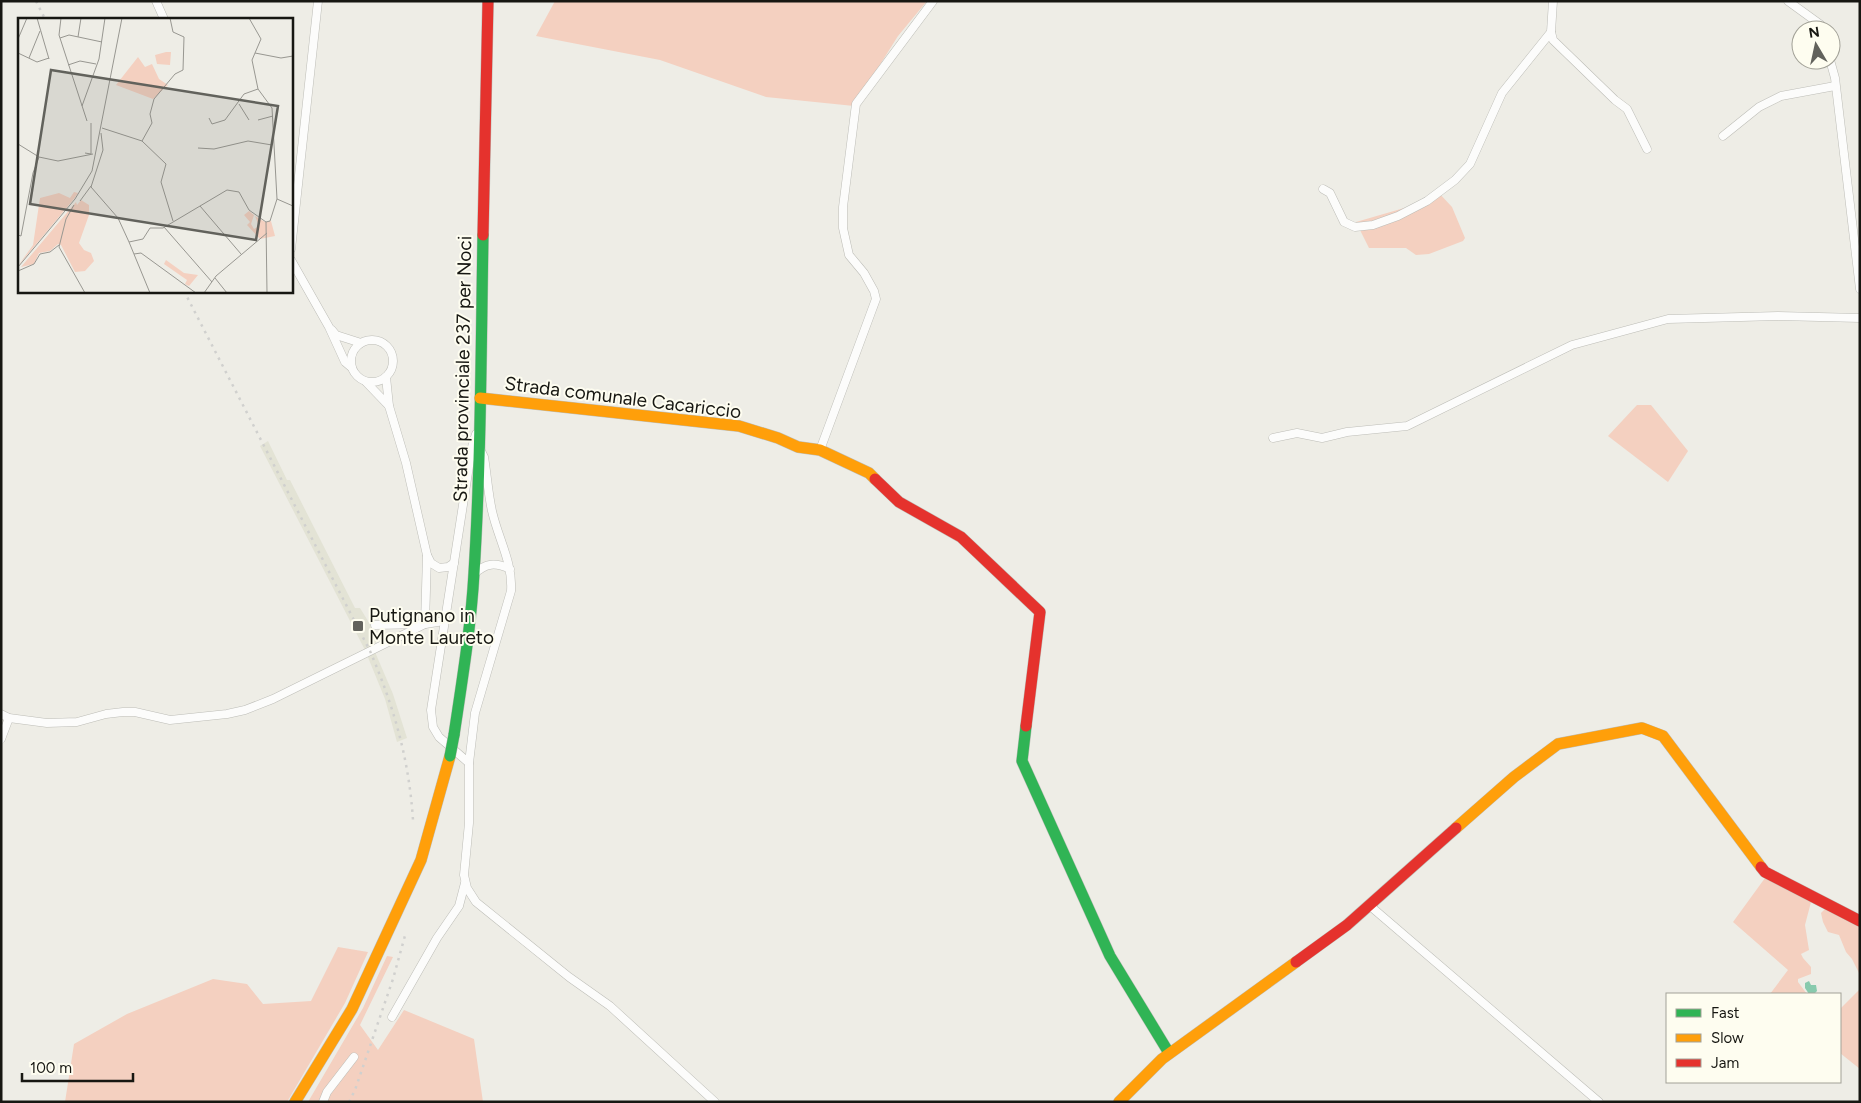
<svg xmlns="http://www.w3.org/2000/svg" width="1861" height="1103" viewBox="0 0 1861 1103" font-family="Figtree,sans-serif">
	<rect width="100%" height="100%" fill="#eeede6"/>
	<path fill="#e3e3d5" d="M268 441 287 480H290L355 608H360L376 634 378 641 372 645 393 694 407 738 397 742 385 699 365 650 260 446Z"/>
	<g fill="#f4d0c0">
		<path d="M555 1H927L898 36 854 106 766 97 660 60 536 36Z"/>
		<path d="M1437 191 1452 207 1465 238 1463 241 1429 254 1416 255 1406 248H1369L1356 222 1411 206Z"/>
		<path d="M1637 405H1651L1688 451 1668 482 1608 436Z"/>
		<path d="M1765 878 1811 902 1805 925 1809 950 1801 954 1803 958 1811 967V974L1798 979V982L1807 994H1770L1788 970 1733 922Z"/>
		<path d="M1825 909 1860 926V975L1852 959 1846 952 1839 935 1828 932 1823 922 1821 913Z"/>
		<path d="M338 947 368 952 345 1003 287 1102H65L74 1044 127 1014 213 979 247 984 263 1004 311 1001Z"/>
		<path d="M387 956 393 957 360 1025 378 1050 404 1010 474 1039 483 1102H308L363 1008Z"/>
		<path d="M1860 989V1069L1840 1053V1009Z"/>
	</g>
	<path fill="#88caad" d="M1809 981 1811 985H1816L1817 991 1814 994H1809L1805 988V983Z"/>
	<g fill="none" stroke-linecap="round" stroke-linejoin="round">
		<defs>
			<g id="street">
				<path d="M156 1 164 19"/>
				<path d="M1788 1 1821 25 1822 30"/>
				<path d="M1551 32 1553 40 1615 100 1627 109 1647 149"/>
				<path d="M1830 60 1835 78 1860 289"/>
				<path d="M1723 136 1759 107 1781 96 1835 86"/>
				<path d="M1323 189 1330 193 1344 222 1355 227 1373 225 1398 216 1427 201 1455 180 1470 164 1502 93 1551 32 1553 1"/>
				<path d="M291 249 318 1"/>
				<path d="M291 260 329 327 345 362 351 367"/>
				<path d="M332 330 336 335 361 343"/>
				<circle cx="372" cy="361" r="21"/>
				<path d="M366 382 389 406"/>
				<path d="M1273 438 1297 433 1322 438 1347 432 1407 426 1572 345 1668 319 1778 316 1860 318"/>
				<path d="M480 449 484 457C487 475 488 493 492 511 498 538 513 563 511 591L475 713 469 763V823L464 875 467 888 476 902 569 977 610 1006 715 1102"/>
				<path d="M820 450 876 299 874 291 864 273 849 255 843 228V207L856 104 933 1"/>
				<path d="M427 555 431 563 439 568 448 567 454 563"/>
				<path d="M474 574C486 563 495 562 510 569"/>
				<path d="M375 625 425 624 427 555 406 463 389 406 386 377"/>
				<path d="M1 714 9 718 47 723 77 722 106 714 123 712H135L170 720 227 714 245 710 273 699 425 624 444 621"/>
				<path d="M1 739 9 718"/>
				<path d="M469 763 439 737 433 727 431 710 472 447 476 434"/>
				<path d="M1369 905 1599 1102"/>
				<path d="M392 1017 437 938 459 906 465 883"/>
				<path d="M323 1102 327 1092 354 1057"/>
			</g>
			<g id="fast">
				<path d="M1026 726 1022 761 1110 956 1169 1053"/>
				<path d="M454 735C462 681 471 627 474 573 481 460 481 347 483 235"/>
			</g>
			<g id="slow">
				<path d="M480 398 739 426 778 438 798 447 820 450 869 473 875 479"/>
				<path d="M1456 828 1514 777 1558 744 1642 728 1663 736 1761 867"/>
				<path d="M295 1102 352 1009 421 860 450 756"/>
				<path d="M1119 1102 1162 1059 1296 962"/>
			</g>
			<g id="jam">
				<path d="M483 235 488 1"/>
				<path d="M875 479 899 502 961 537 1040 612 1026 726"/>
				<path d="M1761 867 1765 872 1860 921"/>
				<path d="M1296 962 1347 925 1456 828"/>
			</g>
		</defs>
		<use href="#street" stroke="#bdbdb7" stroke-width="9"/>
		<use href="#fast" stroke="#bdbdb7" stroke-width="12"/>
		<use href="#slow" stroke="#bdbdb7" stroke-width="12"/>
		<use href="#jam" stroke="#bdbdb7" stroke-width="12"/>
		<use href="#street" stroke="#fcfcfb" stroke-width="8"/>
		<use href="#fast" stroke="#30b455" stroke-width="11"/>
		<use href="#slow" stroke="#ff9f0a" stroke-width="11"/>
		<use href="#jam" stroke="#e5322d" stroke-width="11"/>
		<g stroke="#d0d0ce" stroke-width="2.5" stroke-dasharray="2.5 5" stroke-linecap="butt">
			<path d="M36 1 45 19"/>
			<path d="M184 291 370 651C394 707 409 759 413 820"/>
			<path d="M349 1102 355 1090 393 979 406 932"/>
		</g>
		<defs>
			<path id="fast-bridge" d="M450 756 454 735"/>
		</defs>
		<use href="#fast-bridge" stroke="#bdbdb7" stroke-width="12" stroke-linecap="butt"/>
		<use href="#fast-bridge" stroke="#30b455" stroke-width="11"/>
	</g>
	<rect fill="#62625c" stroke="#fefdf0" stroke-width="2" x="352" y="620" width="12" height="12" rx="2.5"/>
	<g text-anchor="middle" stroke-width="4" stroke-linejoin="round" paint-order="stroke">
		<g font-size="19" fill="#171712" stroke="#fefdf0">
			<text transform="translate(462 369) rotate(-89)" y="7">Strada provinciale 237 per Noci</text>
			<text transform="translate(623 397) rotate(7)" y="7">Strada comunale Cacariccio</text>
		</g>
		<g font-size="19" fill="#171712" stroke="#fefdf0" text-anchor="start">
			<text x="369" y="622">Putignano in<tspan x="369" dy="22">Monte Laureto</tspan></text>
		</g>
	</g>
	<g transform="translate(18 18)">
		<rect width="275" height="275" fill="#eeede6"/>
		<path d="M148 34H153L152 47 139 46 137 37ZM120 39 127 49 134 46 141 61 150 67 135 81 98 67ZM56 174 60 175 56 181 0 248 15 227 22 180 41 175 52 180ZM63 182 71 187V197L61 225 66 232 73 235 76 243 67 253 57 254 43 227 40 226 32 233 21 235 16 246 3 249 58 184 59 187ZM231 193 236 197 233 206 236 211 241 208 237 198 247 204 253 203 257 218 242 221 229 207 232 204 226 197ZM148 242 166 255 180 257 171 268 167 266 169 262 146 246Z" fill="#f4d0c0"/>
		<path fill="none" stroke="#989791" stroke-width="1" d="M19 0 31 41M43 0 41 17 69 103M60 19 63 0M42 20 51 17 84 24M0 21 9 0M0 35 19 44 31 40M237 35 263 40 275 38M11 40 22 13M50 47 62 43 78 46M221 86 231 102M64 88 81 41 87 0M191 100 194 106 207 102 226 76 240 71M240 102 255 98M84 110 124 123 148 146 143 164 155 203M83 115 85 132 73 169 100 200 111 224 125 221 132 210H145L209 172 221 174 231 192 248 204 252 203 259 181 254 90 240 71 234 42 243 21 231 0M124 123 134 105 132 96 136 81 157 56 165 52 166 19 155 14 152 0M0 126 21 139 40 143 75 136M180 130 196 131 230 123 254 127M67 135 73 136V105M259 181 275 188M62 183 73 168M56 187 48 201 41 229 67 275M182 188 223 236M248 204 249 275M146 209 194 264M0 217 3 218 15 155 21 139M111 224 132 275M116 236 123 235 178 275M0 249 57 181 74 153 104 0M0 253 16 246 22 236 32 234 41 227M197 260 209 275M186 275 198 258 249 215"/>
		<path fill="#62625c" fill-opacity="0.15" stroke="#62625c" stroke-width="2.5" d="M33 52 260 88 238 222 12 186Z"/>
		<rect width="275" height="275" fill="none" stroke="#171712" stroke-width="2.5"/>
	</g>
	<rect width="1861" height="1103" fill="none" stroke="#171712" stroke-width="5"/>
	<rect x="1666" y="993" width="175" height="90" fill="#fefdf0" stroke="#a2a197"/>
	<rect x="1676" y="1009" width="25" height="8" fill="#30b455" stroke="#a2a197"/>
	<text x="1711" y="1018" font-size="15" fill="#171712">Fast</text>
	<rect x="1676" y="1034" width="25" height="8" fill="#ff9f0a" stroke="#a2a197"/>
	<text x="1711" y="1043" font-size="15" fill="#171712">Slow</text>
	<rect x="1676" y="1059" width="25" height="8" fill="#e5322d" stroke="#a2a197"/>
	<text x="1711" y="1068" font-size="15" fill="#171712">Jam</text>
	<g transform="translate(1816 45) rotate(351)"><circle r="24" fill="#fefdf0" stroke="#a2a197"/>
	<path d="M0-4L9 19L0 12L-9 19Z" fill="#62625c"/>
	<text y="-8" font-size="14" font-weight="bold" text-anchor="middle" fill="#171712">N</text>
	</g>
	<path d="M22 1073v8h111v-8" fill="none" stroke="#171712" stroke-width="2.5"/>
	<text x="30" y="1073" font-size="15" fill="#171712" stroke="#fefdf0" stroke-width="4" paint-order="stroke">100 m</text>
</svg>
